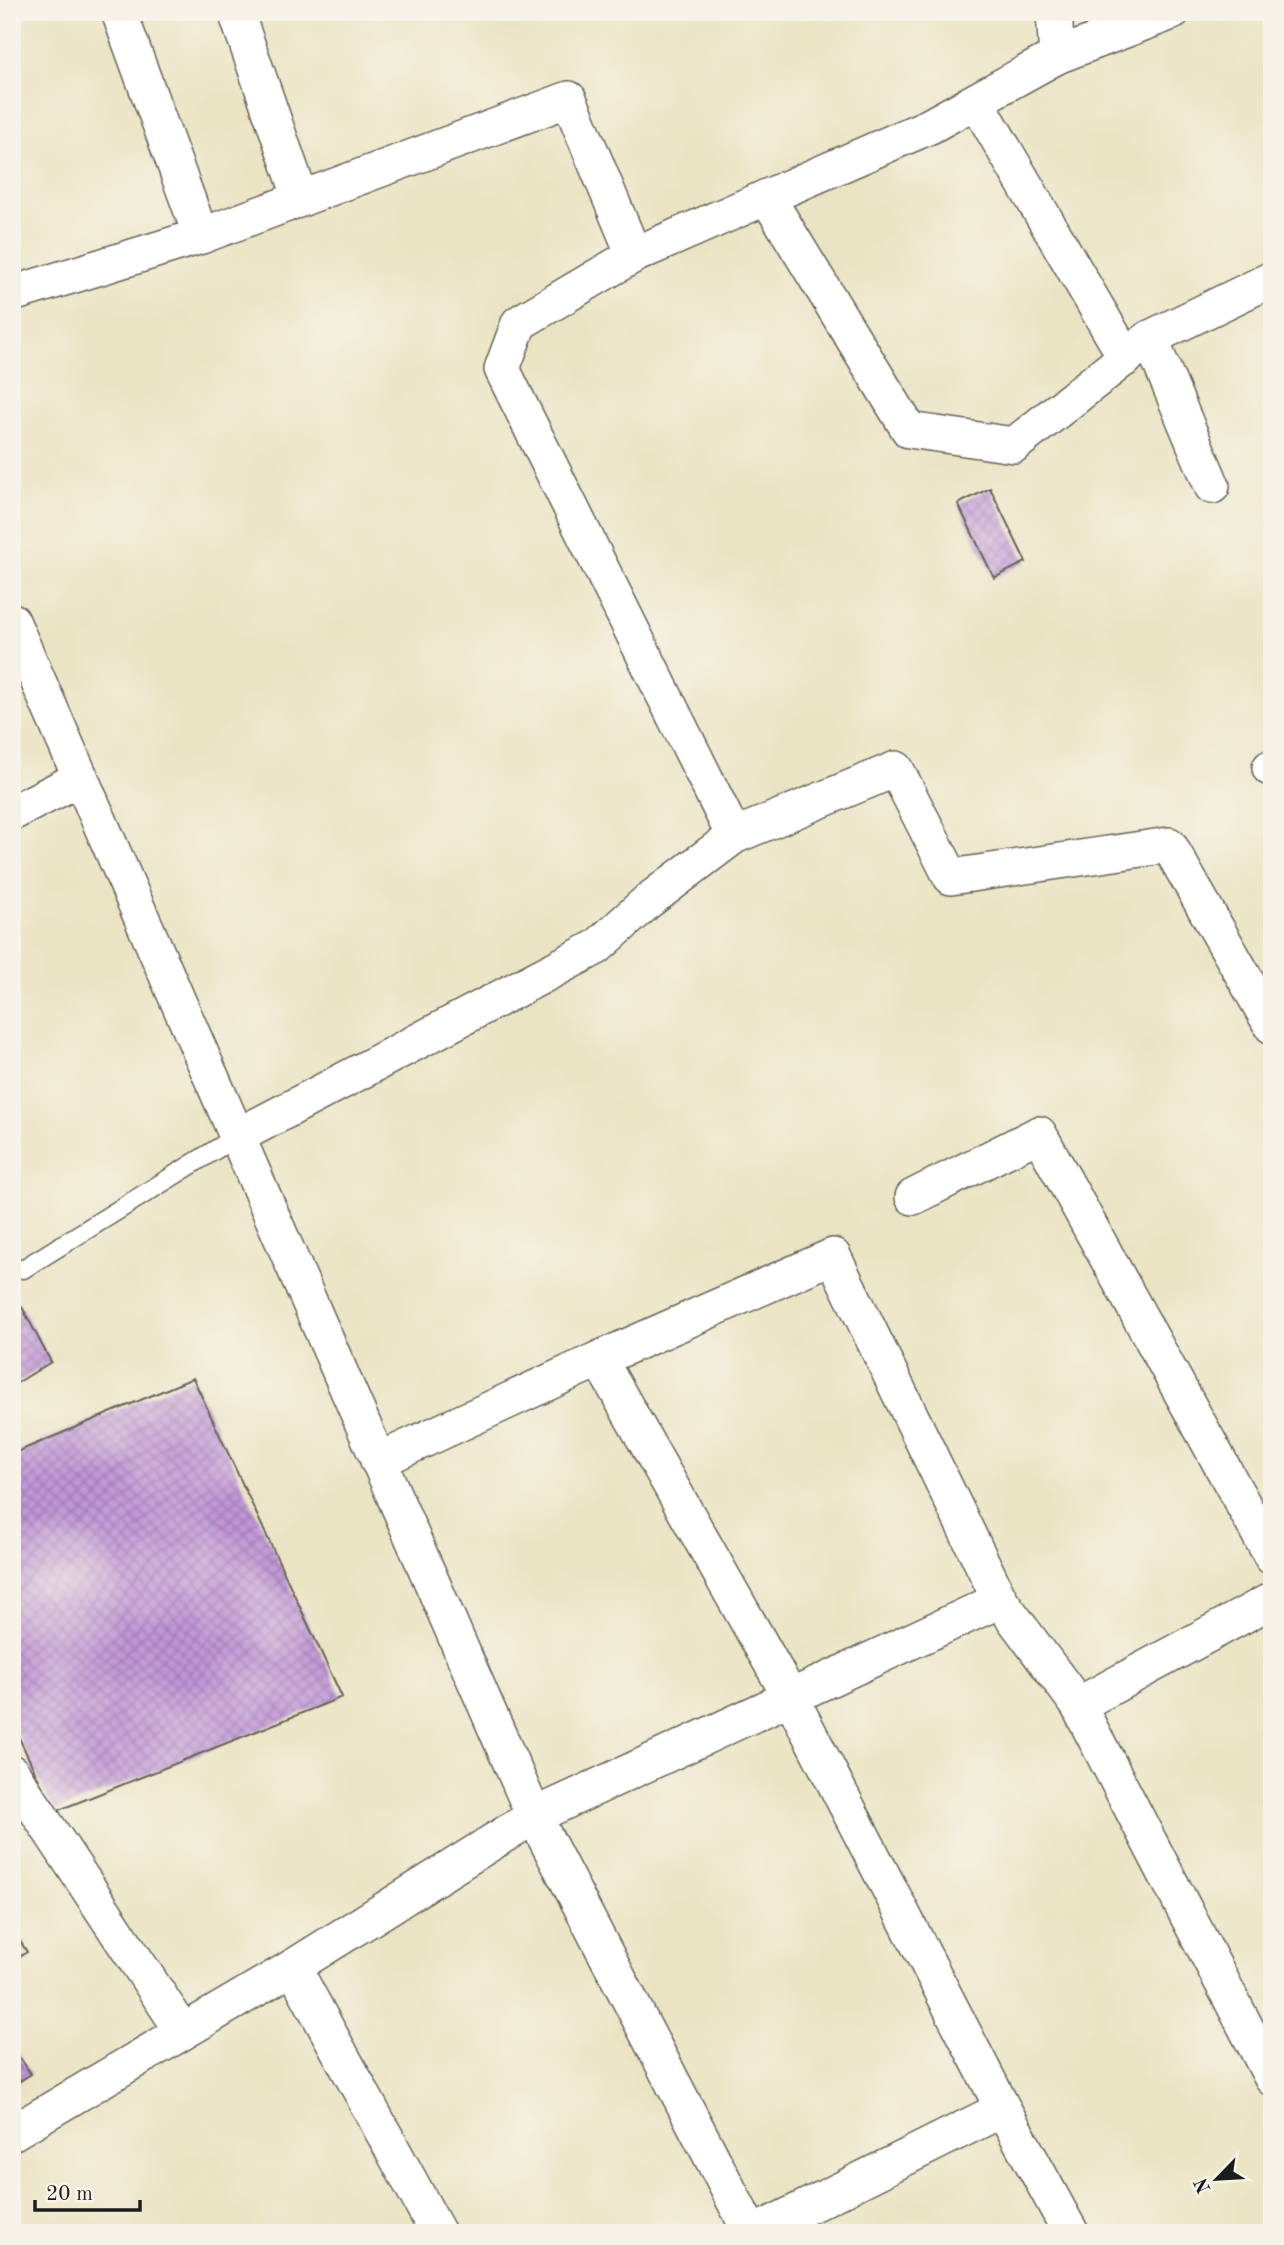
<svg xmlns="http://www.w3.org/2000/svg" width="1284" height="2245" viewBox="0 0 1284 2245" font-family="'Old Standard TT',serif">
	<defs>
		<pattern id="building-cross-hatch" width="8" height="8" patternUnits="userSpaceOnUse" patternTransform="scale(1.75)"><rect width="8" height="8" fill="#c196d8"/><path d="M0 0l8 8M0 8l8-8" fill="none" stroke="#9c7aae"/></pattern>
	</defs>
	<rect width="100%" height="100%" fill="#f7f3e8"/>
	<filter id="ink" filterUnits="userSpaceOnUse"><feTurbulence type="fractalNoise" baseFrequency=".0143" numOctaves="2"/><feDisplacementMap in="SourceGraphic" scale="14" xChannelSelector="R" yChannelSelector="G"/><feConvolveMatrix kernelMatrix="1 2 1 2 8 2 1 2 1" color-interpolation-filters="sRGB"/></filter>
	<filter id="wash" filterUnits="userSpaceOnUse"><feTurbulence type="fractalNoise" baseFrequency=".00686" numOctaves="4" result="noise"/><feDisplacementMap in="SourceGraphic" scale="28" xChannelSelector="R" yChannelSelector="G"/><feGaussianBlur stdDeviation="1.57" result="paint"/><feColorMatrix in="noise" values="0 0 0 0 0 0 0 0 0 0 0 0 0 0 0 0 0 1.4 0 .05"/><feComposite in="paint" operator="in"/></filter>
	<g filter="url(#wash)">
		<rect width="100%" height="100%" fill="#ebe4c4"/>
		<g id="blocks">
			<g fill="url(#building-cross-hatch)">
				<path d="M990 488 1026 562 994 578 958 504Z"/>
				<path d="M22 1307 51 1362 12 1386V1312Z"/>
				<path d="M193 1378 342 1697 54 1812 12 1723V1454Z"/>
				<path d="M12 1928 27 1952 12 1961Z"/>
				<path d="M12 2046 31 2074 12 2086Z"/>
			</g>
		</g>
	</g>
	<g filter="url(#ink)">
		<use href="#blocks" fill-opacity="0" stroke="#646257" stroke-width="2"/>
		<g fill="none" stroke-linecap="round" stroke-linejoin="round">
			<defs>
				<path id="lane" d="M23 1269 236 1137"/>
				<g id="street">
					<path d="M236 12 301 199"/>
					<path d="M1054 12 1057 56"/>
					<path d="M976 101 1126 358"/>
					<path d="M767 197 909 430 1014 445 1150 338 1272 279"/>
					<path d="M201 236 569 99 634 255 930 126 1057 56 1172 12"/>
					<path d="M634 255 519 323 502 369 734 836"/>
					<path d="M12 294 201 236 119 12"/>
					<path d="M1150 338 1212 486"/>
					<path d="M12 621 534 1816 293 1967 12 2133"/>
					<path d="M1270 768H1272"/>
					<path d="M12 813 81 778"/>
					<path d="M236 1137 597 947 648 901 734 836 896 769 951 877 1169 845 1272 1026"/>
					<path d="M913 1197 1039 1134 1272 1557"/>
					<path d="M599 1359 833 1256 1000 1600"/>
					<path d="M378 1461 599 1359 791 1698 1003 2109 1071 2233"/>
					<path d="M1078 1705 1272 2078"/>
					<path d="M12 1773 182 2030"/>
					<path d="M293 1967 438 2233"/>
					<path d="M751 2233 534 1816 1000 1600 1078 1705 1272 1600"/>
					<path d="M754 2233 1003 2109"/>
				</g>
			</defs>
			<use href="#lane" stroke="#646257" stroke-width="21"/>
			<use href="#street" stroke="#646257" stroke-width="38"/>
			<use href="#lane" stroke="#fff" stroke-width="18"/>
			<use href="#street" stroke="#fff" stroke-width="35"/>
		</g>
	</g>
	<rect width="1284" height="2245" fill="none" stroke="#f7f3e8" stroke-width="42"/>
	<g transform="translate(1217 2179) rotate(245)" stroke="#f7f3e8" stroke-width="5" paint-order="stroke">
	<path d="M0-5L12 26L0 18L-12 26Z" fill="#1c1c1c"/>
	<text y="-10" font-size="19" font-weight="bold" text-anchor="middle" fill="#1c1c1c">N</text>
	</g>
	<path d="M35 2200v10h105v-10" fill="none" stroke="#1c1c1c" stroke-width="3.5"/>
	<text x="46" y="2200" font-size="21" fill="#1c1c1c" stroke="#f7f3e8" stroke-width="5" paint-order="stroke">20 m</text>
</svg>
